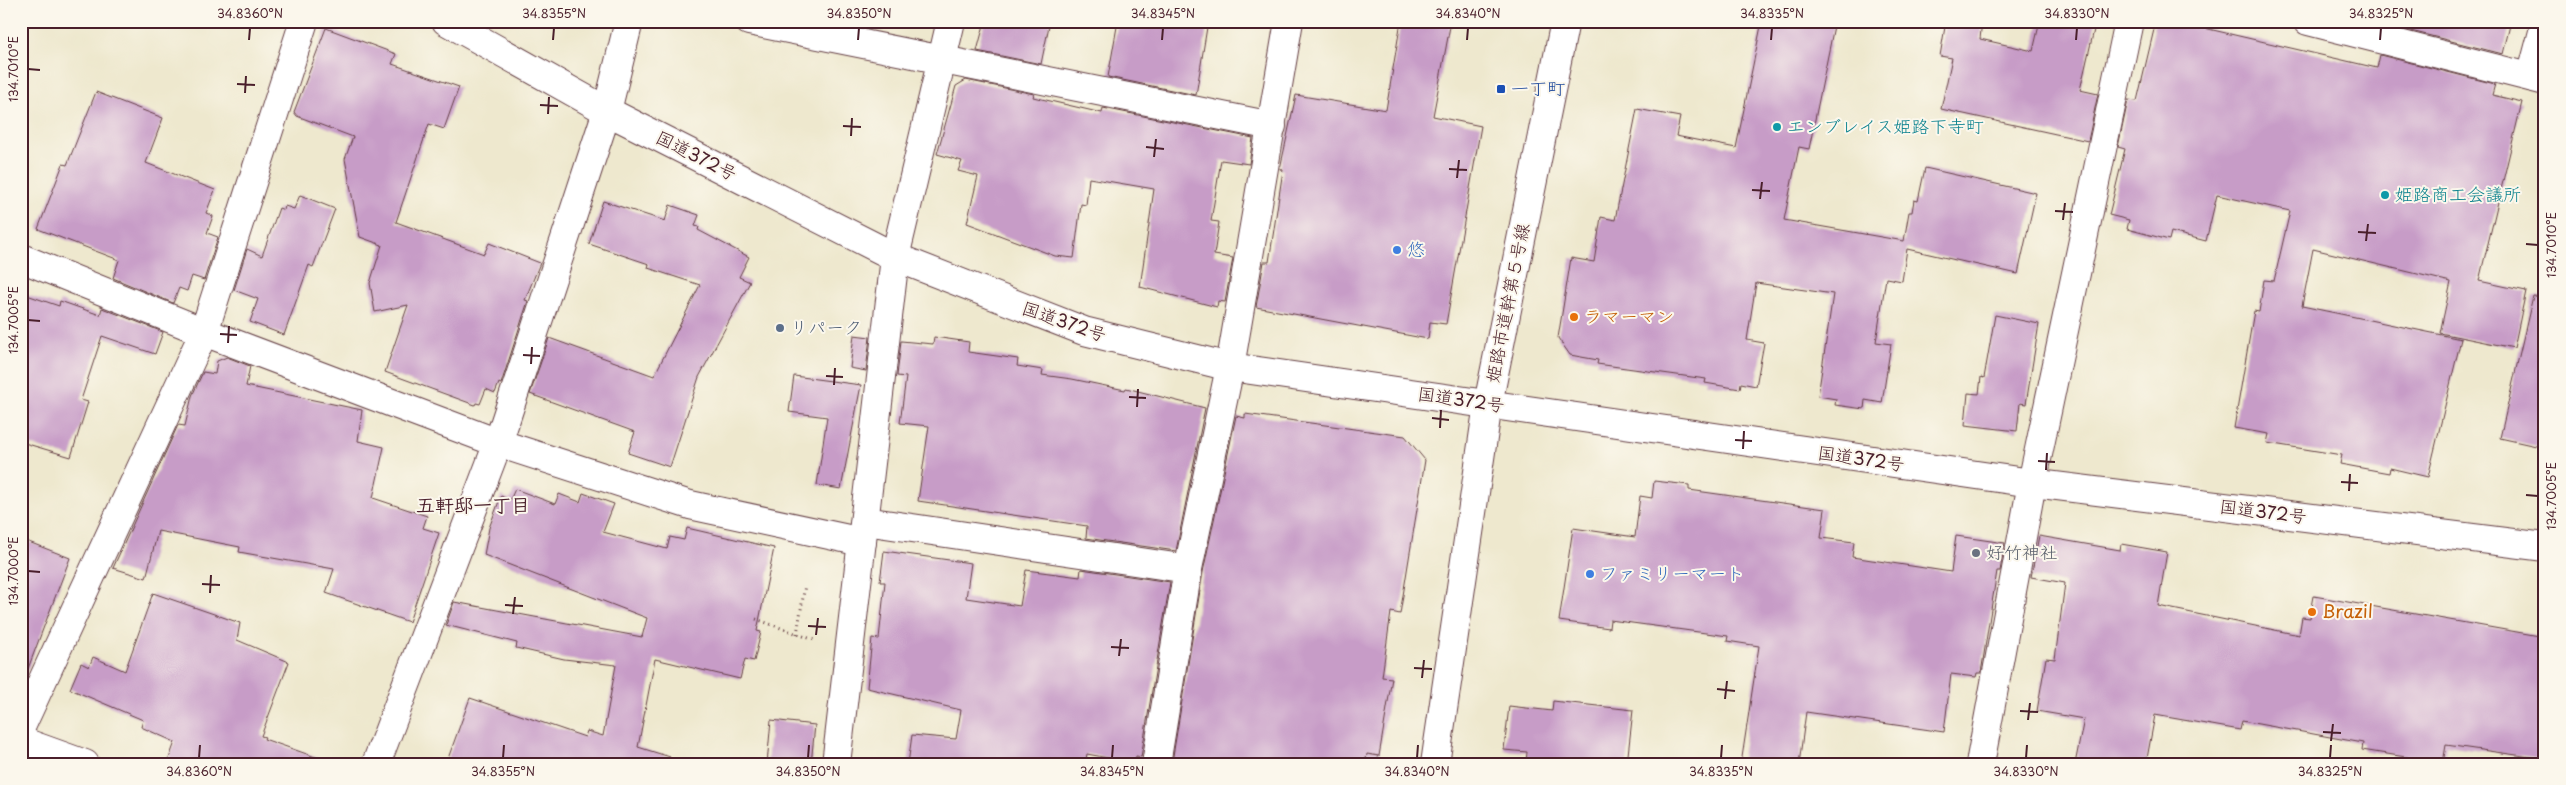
<svg xmlns="http://www.w3.org/2000/svg" width="2566" height="785" viewBox="0 0 2566 785" font-family="'Playpen Sans','Klee One',sans-serif">
	<rect width="100%" height="100%" fill="#fbf7ec"/>
	<filter id="ink" filterUnits="userSpaceOnUse"><feTurbulence type="fractalNoise" baseFrequency=".02" numOctaves="2"/><feDisplacementMap in="SourceGraphic" scale="10" xChannelSelector="R" yChannelSelector="G"/><feConvolveMatrix kernelMatrix="1 2 1 2 8 2 1 2 1" color-interpolation-filters="sRGB"/></filter>
	<filter id="wash" filterUnits="userSpaceOnUse"><feTurbulence type="fractalNoise" baseFrequency=".0096" numOctaves="4" result="noise"/><feDisplacementMap in="SourceGraphic" scale="20" xChannelSelector="R" yChannelSelector="G"/><feGaussianBlur stdDeviation="1.12" result="paint"/><feColorMatrix in="noise" values="0 0 0 0 0 0 0 0 0 0 0 0 0 0 0 0 0 1.4 0 .05"/><feComposite in="paint" operator="in"/></filter>
	<g filter="url(#wash)">
		<rect width="100%" height="100%" fill="#eee8ce"/>
		<g id="blocks">
			<g fill="#c79cc7">
				<path d="M985 21H1050L1041 64 977 51Z"/>
				<path d="M1118 21H1208L1196 95 1108 77Z"/>
				<path d="M1401 21H1451L1433 116 1481 126 1446 324 1430 322 1428 339 1256 307 1264 262H1269L1283 170 1280 169 1296 95 1386 110Z"/>
				<path d="M1762 21H1835L1809 149 1799 147 1784 220 1904 241 1909 212H1912L1914 200 1918 201 1925 168 2036 193 2018 274 1907 249 1902 281 1886 278 1876 342 1891 344 1882 403 1865 400 1864 409 1835 405 1836 399 1818 396 1833 294 1756 283 1747 340 1764 343 1756 386 1741 383 1740 389 1705 383 1706 379 1597 364 1598 360 1570 355 1558 338 1571 258 1594 262 1601 217 1615 220 1637 109 1680 117 1676 136 1736 148Z"/>
				<path d="M1946 21H1982L1980 39 2033 51 2040 21H2096L2080 90 2098 94 2088 141 1941 109 1952 58 1940 56Z"/>
				<path d="M2156 21H2174L2377 68 2380 55 2495 84 2492 95 2522 102 2479 281 2526 291 2514 348 2440 333 2451 282 2313 249 2302 306 2461 339 2428 477 2390 468 2389 473 2340 464 2342 455 2267 443 2269 434 2234 428 2254 311 2259 312 2264 280 2274 281 2290 211 2217 195 2206 241 2171 232 2169 240 2127 229 2129 220 2109 215 2125 149 2118 147 2128 100 2137 101Z"/>
				<path d="M2388 21H2511L2503 54 2387 25Z"/>
				<path d="M326 28 396 54 392 64 459 87 444 129 429 124 396 222 484 254 489 243 540 263 525 300 528 301 501 384 499 383 495 393 486 389 480 404 476 403 475 405 385 372 408 305 375 312 370 283 382 245 360 237 345 159 353 137 297 116 294 112Z"/>
				<path d="M966 80 1034 94 1033 97 1102 113 1103 108 1253 138 1249 164 1221 160 1211 221 1219 222 1214 255 1233 258 1225 302 1218 301 1217 307 1140 287 1154 189 1089 178 1086 205 1081 204 1074 258 1055 256 967 223 978 176 958 171 962 161 937 154 956 86Z"/>
				<path d="M96 92 163 118 146 163 215 190 206 213 213 216 207 233 218 237 204 280 192 276 187 291 179 288 173 303 113 278 119 260 38 229 63 164 67 165Z"/>
				<path d="M300 195 335 209 313 267 309 265 284 335 250 322 258 299 234 290 247 249 262 256 279 208 284 210 285 206 294 209Z"/>
				<path d="M603 201 665 221 670 205 699 215 695 226 699 227 698 230 749 257 739 277 750 282 699 377 670 467 628 453 635 432 530 394 549 338 654 376 700 285 648 268 649 264 589 244Z"/>
				<path d="M21 293 59 306 60 301 100 315 102 308 163 332 155 354 102 336 81 400 88 402 71 457 21 442Z"/>
				<path d="M2533 296 2545 297V448L2500 438Z"/>
				<path d="M1995 315 2039 324 2026 404 2020 403 2017 431 1965 425 1968 393 1979 394 1981 377 1984 378Z"/>
				<path d="M854 335 870 337 866 371 850 368Z"/>
				<path d="M934 337 969 342 968 352 1018 359 1017 366 1043 370 1042 375 1072 379 1125 390 1126 388 1205 408 1176 551 1086 538 1087 526 918 501 929 426 900 423 906 377 897 376 901 341 933 344Z"/>
				<path d="M227 357 250 366 246 386 362 410 358 441 384 447 373 498 427 516 423 528 439 533 409 622 326 593 334 569 239 552 240 547 158 531 146 578 113 568 178 425 185 426 192 396 203 372 215 374 217 361Z"/>
				<path d="M794 376 861 385 841 489 817 485 827 417 789 412Z"/>
				<path d="M1245 414 1405 436 1425 460 1400 614 1391 612 1382 677 1392 678 1379 756 1367 754 1365 764 1172 762 1203 572 1236 416 1245 418Z"/>
				<path d="M1654 481 1689 485V490L1825 509 1821 538 1854 542 1852 557 1951 572 1956 536 2005 543 2000 571H1997L1981 673H1977L1976 677 1951 674 1944 732 1806 712 1799 764H1741L1759 646 1727 641 1728 636 1610 620 1609 628 1559 621 1573 528 1635 537 1640 496 1652 498Z"/>
				<path d="M515 489 555 504 559 494 580 502 583 493 614 504 603 532 667 549 670 537 684 540 687 528 774 548 757 631 761 632 754 661 745 659 740 679 655 659 638 747 670 757 669 764H446L470 698 585 737 587 731 603 736 616 665 564 659 516 648 517 643 446 625 454 602 642 637 647 618 484 555 489 528 501 496 510 500Z"/>
				<path d="M2039 536 2120 550 2121 544 2167 552 2158 606 2299 635 2302 617 2310 618 2314 596 2545 637V759L2446 745 2443 763 2362 750 2363 743 2242 721 2240 730 2155 715 2146 764H2075L2084 719 2037 711 2046 658 2055 659 2065 583 2031 577Z"/>
				<path d="M21 539 70 558 24 679H21Z"/>
				<path d="M884 551 971 563 966 598 1020 606 1026 570 1080 577 1081 569 1170 582 1141 757 1136 756 1135 763 1087 754 1085 764H908L912 735 956 739 961 710 867 688 872 638 879 639 885 582H880Z"/>
				<path d="M153 593 240 623 237 640 289 662 261 736 265 737 264 739 321 759V764H167L175 742 141 727 143 720 70 689 81 663 89 667 93 657 125 671Z"/>
				<path d="M1553 701 1633 710 1627 764H1526L1527 752 1504 750 1509 706 1552 711Z"/>
				<path d="M771 720 815 725 811 764H767Z"/>
			</g>
		</g>
	</g>
	<g filter="url(#ink)">
		<use href="#blocks" fill-opacity="0" stroke="#633d43" stroke-width="1"/>
		<g fill="none" stroke-linecap="round" stroke-linejoin="round">
			<defs>
				<g id="street">
					<path d="M749 21 1272 126"/>
					<path d="M2308 21 2545 81"/>
					<path d="M2531 77 2545 24"/>
					<path d="M21 258 204 332 498 443 690 505 862 542"/>
					<path d="M865 521 1188 569"/>
					<path d="M21 727 204 332 304 21"/>
					<path d="M21 741 85 764"/>
					<path d="M376 764 498 443 607 111 629 21"/>
					<path d="M836 764 895 257 951 21"/>
					<path d="M1156 764 1188 569 1230 367 1289 21"/>
					<path d="M1980 764 2032 483 2129 21"/>
				</g>
				<path id="secondary" d="M1435 764 1488 404 1565 21"/>
				<path id="highway" d="M446 21 607 111 895 257 1084 331 1230 367 2032 483 2545 547"/>
			</defs>
			<use href="#street" stroke="#633d43" stroke-width="30"/>
			<use href="#secondary" stroke="#633d43" stroke-width="30"/>
			<use href="#highway" stroke="#633d43" stroke-width="30"/>
			<g stroke="#633d43" stroke-width="3" stroke-dasharray="1 4" stroke-linecap="butt">
				<path d="M756 619 817 641"/>
				<path d="M797 634 805 585"/>
			</g>
			<use href="#street" stroke="#fff" stroke-width="28"/>
			<use href="#secondary" stroke="#fff" stroke-width="28"/>
			<use href="#highway" stroke="#fff" stroke-width="28"/>
		</g>
	</g>
	<path fill="none" stroke="#4a1f2b" stroke-width="2" d="M249 40 250 28M553 40 554 28M858 40 859 28M1162 40 1163 28M1467 40 1468 28M1771 40 1772 28M2076 40 2077 28M2380 40 2381 28M28 69 40 70M237 84 255 85M245 93 246 76M540 105 558 106M548 114 549 97M843 126 861 127M851 136 852 118M1146 147 1164 149M1154 157 1156 139M1449 169 1467 170M1457 178 1459 160M1752 190 1770 191M1760 199 1762 182M2055 211 2073 212M2063 220 2065 203M2358 232 2376 233M2366 241 2368 224M2526 244 2538 245M28 320 40 321M220 334 237 335M228 343 229 326M523 355 540 356M531 364 532 347M826 376 843 377M834 385 835 368M1129 397 1146 398M1137 407 1138 389M1432 418 1449 420M1440 428 1441 410M1735 440 1752 441M1743 449 1744 431M2038 461 2055 462M2046 470 2047 453M2341 482 2358 483M2349 491 2350 474M2526 495 2538 496M28 571 40 572M202 584 220 585M210 593 211 575M505 605 523 606M513 614 515 597M808 626 826 627M816 635 818 618M1111 647 1129 648M1119 656 1121 639M1414 668 1432 669M1422 678 1424 660M1717 689 1735 691M1725 699 1727 681M2020 711 2038 712M2028 720 2030 703M2323 732 2341 733M2331 741 2333 724M199 758 200 745M503 758 504 745M808 758 809 745M1112 758 1113 745M1417 758 1418 745M1721 758 1722 745M2026 758 2027 745M2330 758 2331 745"/>
	<rect fill="#1a4fb4" stroke="#fbf7ec" stroke-width="2" x="1496" y="84" width="10" height="10" rx="2.5"/>
	<g fill="#0f9aa8" stroke="#fbf7ec" stroke-width="2">
		<circle cx="1777" cy="127" r="5"/>
		<circle cx="2385" cy="195" r="5"/>
	</g>
	<g fill="#3f7fe0" stroke="#fbf7ec" stroke-width="2">
		<circle cx="1397" cy="250" r="5"/>
		<circle cx="1590" cy="574" r="5"/>
	</g>
	<g fill="#e8710a" stroke="#fbf7ec" stroke-width="2">
		<circle cx="1574" cy="317" r="5"/>
		<circle cx="2312" cy="612" r="5"/>
	</g>
	<circle fill="#5c6f8a" stroke="#fbf7ec" stroke-width="2" cx="780" cy="328" r="5"/>
	<circle fill="#6b7280" stroke="#fbf7ec" stroke-width="2" cx="1976" cy="553" r="5"/>
	<g text-anchor="middle" stroke-width="4" stroke-linejoin="round" paint-order="stroke">
		<g font-size="18" fill="#164399" stroke="#fbf7ec" text-anchor="start">
			<text x="1511" y="95">一丁町</text>
		</g>
		<g font-size="18" fill="#0d838f" stroke="#fbf7ec" text-anchor="start">
			<text x="1787" y="133">エンブレイス姫路下寺町</text>
			<text x="2395" y="201">姫路商工会議所</text>
		</g>
		<g font-size="18" fill="#4a1f2b" stroke="#fbf7ec">
			<text transform="translate(696 156) rotate(27)" y="6">国道372号</text>
			<text transform="translate(1508 303) rotate(-79)" y="6">姫路市道幹第５号線</text>
			<text transform="translate(1064 322) rotate(19)" y="6">国道372号</text>
			<text transform="translate(1461 400) rotate(8)" y="6">国道372号</text>
			<text transform="translate(1861 459) rotate(8)" y="6">国道372号</text>
			<text transform="translate(2263 512) rotate(7)" y="6">国道372号</text>
		</g>
		<g font-size="18" fill="#366cbe" stroke="#fbf7ec" text-anchor="start">
			<text x="1407" y="256">悠</text>
			<text x="1600" y="580">ファミリーマート</text>
		</g>
		<g font-size="18" fill="#c56008" stroke="#fbf7ec" text-anchor="start">
			<text x="1584" y="323">ラマーマン</text>
			<text x="2322" y="618">Brazil</text>
		</g>
		<g font-size="18" fill="#4e5e75" stroke="#fbf7ec" text-anchor="start">
			<text x="790" y="334">リパーク</text>
		</g>
		<g font-size="18" fill="#5b616d" stroke="#fbf7ec" text-anchor="start">
			<text x="1986" y="559">好竹神社</text>
		</g>
		<g font-size="19" font-weight="bold" fill="#4a1f2b" stroke="#fbf7ec">
			<text x="473" y="512">五軒邸一丁目</text>
		</g>
	</g>
	<rect width="2566" height="785" fill="none" stroke="#fbf7ec" stroke-width="55"/>
	<rect x="28" y="28" width="2510" height="730" fill="none" stroke="#4a1f2b" stroke-width="2"/>
	<g font-size="12" text-anchor="middle" fill="#4a1f2b">
		<text x="250" y="18">34.8360°N</text>
		<text x="554" y="18">34.8355°N</text>
		<text x="859" y="18">34.8350°N</text>
		<text x="1163" y="18">34.8345°N</text>
		<text x="1468" y="18">34.8340°N</text>
		<text x="1772" y="18">34.8335°N</text>
		<text x="2077" y="18">34.8330°N</text>
		<text x="2381" y="18">34.8325°N</text>
		<text transform="translate(14 69) rotate(-90)" y="4">134.7010°E</text>
		<text transform="translate(2552 245) rotate(-90)" y="4">134.7010°E</text>
		<text transform="translate(14 320) rotate(-90)" y="4">134.7005°E</text>
		<text transform="translate(2552 496) rotate(-90)" y="4">134.7005°E</text>
		<text transform="translate(14 571) rotate(-90)" y="4">134.7000°E</text>
		<text x="199" y="776">34.8360°N</text>
		<text x="503" y="776">34.8355°N</text>
		<text x="808" y="776">34.8350°N</text>
		<text x="1112" y="776">34.8345°N</text>
		<text x="1417" y="776">34.8340°N</text>
		<text x="1721" y="776">34.8335°N</text>
		<text x="2026" y="776">34.8330°N</text>
		<text x="2330" y="776">34.8325°N</text>
	</g>
</svg>
